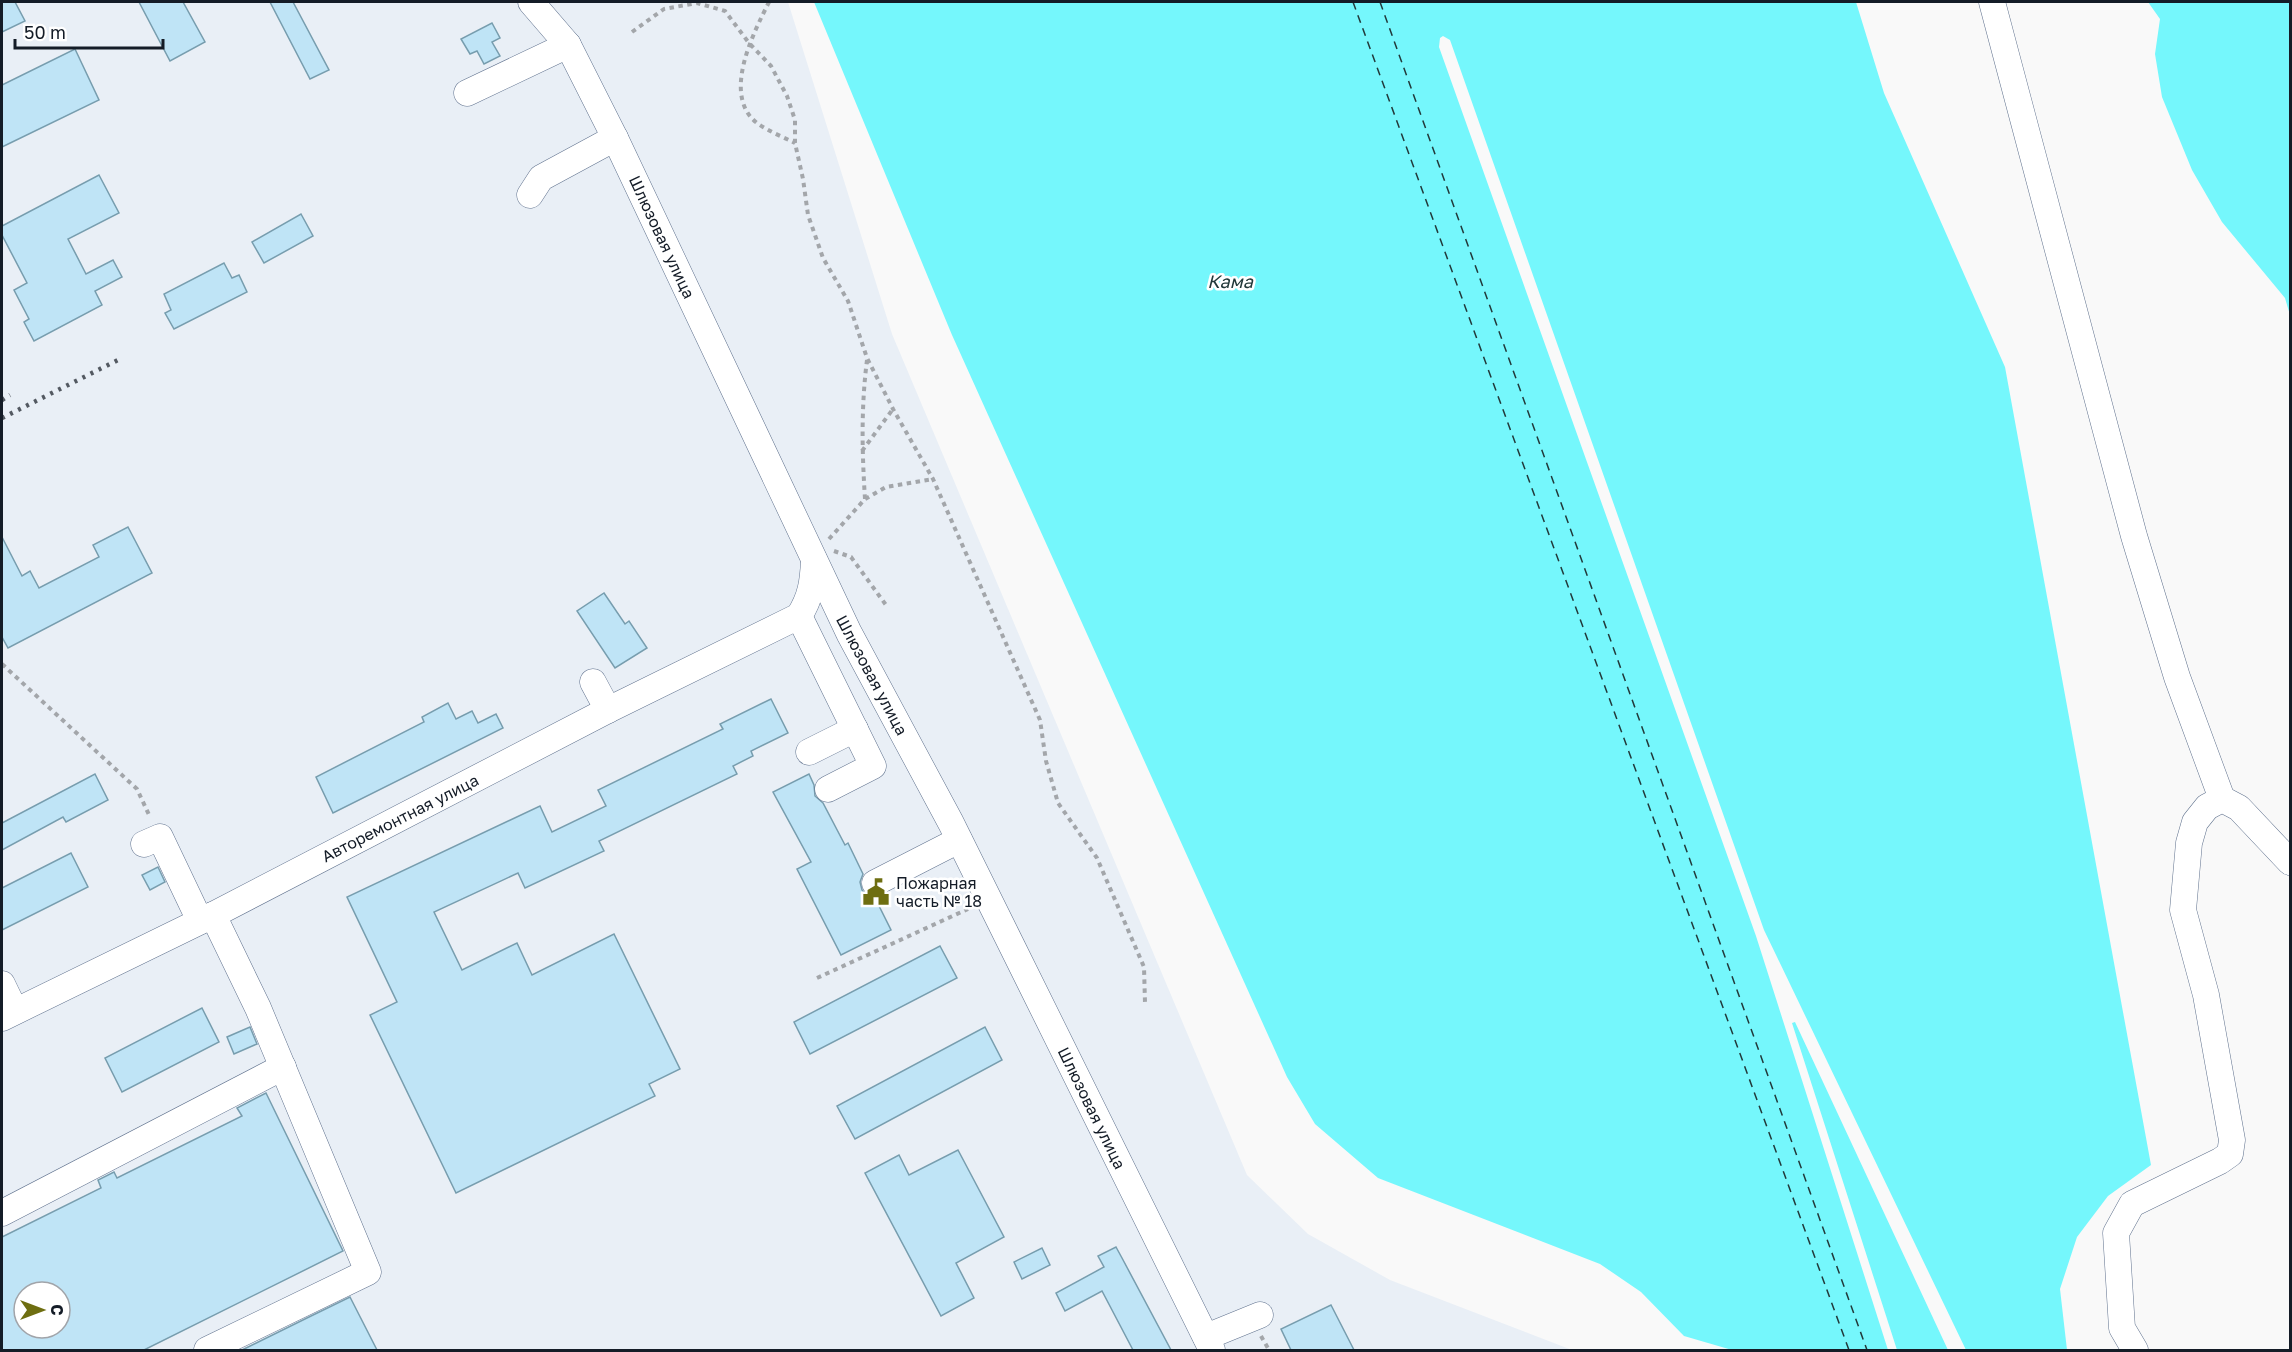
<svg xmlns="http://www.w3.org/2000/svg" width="2292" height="1352" viewBox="0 0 2292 1352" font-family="'Golos Text',sans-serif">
<rect width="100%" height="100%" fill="#f9f9f9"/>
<path fill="#e9eff6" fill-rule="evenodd" d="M2,2H788L892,334L1247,1175L1308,1234L1390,1280L1572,1350H2ZM24,1292H60V1328H24Z"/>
<g fill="#75f7fc">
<polygon points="814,2 1856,2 1884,93 2005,367 2151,1165 2108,1196 2077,1237 2060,1289 2067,1350 1966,1350 1764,930 1450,40 1443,36 1440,38 1439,47 1756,936 1888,1350 1732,1350 1684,1336 1641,1292 1600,1264 1378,1178 1315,1124 1287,1077 952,335"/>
<polygon points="2148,2 2290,2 2290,315 2285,298 2222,222 2192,170 2162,97 2155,54 2160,19"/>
<polygon points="1795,1022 1948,1350 1949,1350 1897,1350 1792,1023"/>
</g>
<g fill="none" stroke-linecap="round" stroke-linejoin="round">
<g stroke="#22393a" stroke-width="1.5" stroke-dasharray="8 6" stroke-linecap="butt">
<polyline points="1353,2 1849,1350"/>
<polyline points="1380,2 1867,1350"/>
</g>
</g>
<g fill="#bfe4f6" stroke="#779dae" stroke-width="1.5" fill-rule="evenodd">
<polygon points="2,2 15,2 25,21 2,32"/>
<polygon points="139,2 183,2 205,42 170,61"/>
<polygon points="270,2 293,2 329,70 310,79"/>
<polygon points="492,23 500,38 492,42 500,56 484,64 477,51 470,54 461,39"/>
<polygon points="75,49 99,100 2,147 2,85"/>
<polygon points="99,175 119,213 68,239 86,274 113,260 122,277 95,291 102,305 34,341 24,322 29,319 14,290 27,283 2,235 2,226"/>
<polygon points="301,214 313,236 264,263 252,242"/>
<polygon points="224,263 232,278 239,275 247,292 174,329 165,313 171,310 164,294"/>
<polygon points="128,527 152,573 8,648 2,637 2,537 22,576 30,571 39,588 99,557 93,545"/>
<polygon points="604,593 625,624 629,621 647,648 615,668 577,611"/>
<polygon points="771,699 788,733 751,751 753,756 733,766 737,774 599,841 604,851 525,888 518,873 434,912 462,970 517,943 532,975 614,934 680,1069 649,1084 655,1096 456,1193 370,1015 397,1002 347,897 540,806 552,832 606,806 598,790 723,729 720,724"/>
<polygon points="448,703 456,719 472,711 478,723 496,714 503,728 333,813 316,777 424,722 422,717"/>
<polygon points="95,774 108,800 66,822 63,817 2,850 2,823"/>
<polygon points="809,774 814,785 815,796 823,803 845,845 848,843 863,874 860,882 862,890 867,896 875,898 891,930 841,955 797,869 811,862 773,792"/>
<polygon points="71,853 88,887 2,930 2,888"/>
<polygon points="158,867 165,882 150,890 142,875"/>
<polygon points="940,946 957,978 810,1054 794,1022"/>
<polygon points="202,1008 219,1042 122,1092 105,1058"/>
<polygon points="250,1027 257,1044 234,1054 227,1037"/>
<polygon points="985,1027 1002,1060 855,1139 837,1106"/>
<path d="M266,1093L343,1251L144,1350H2V1237L101,1188L98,1180L114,1172L117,1178L242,1116L237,1108ZM24,1292H60V1328H24Z"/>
<polygon points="958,1150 1004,1237 956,1263 974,1298 941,1316 865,1173 899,1155 909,1175"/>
<polygon points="1116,1247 1122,1258 1171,1350 1133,1350 1102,1291 1065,1311 1056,1293 1104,1267 1098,1256"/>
<polygon points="1042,1248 1050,1265 1022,1279 1014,1262"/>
<polygon points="350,1297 377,1350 242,1350 309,1317"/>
<polygon points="1331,1305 1354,1350 1291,1350 1281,1329"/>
</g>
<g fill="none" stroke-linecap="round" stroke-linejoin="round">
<defs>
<g id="minor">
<polyline points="531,2 568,45 615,138 849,633 951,823 1212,1350"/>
<polyline points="1992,2 2134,536 2177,677 2222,799"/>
<polyline points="467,93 568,45"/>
<polyline points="530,195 541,178 615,138"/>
<polyline points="799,616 873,766 828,789"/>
<polyline points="593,682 608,710"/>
<polyline points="809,752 855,729"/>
<polyline points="144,844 160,837 200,921"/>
<polyline points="875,883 959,840"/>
<polyline points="2,984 15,1011"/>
<path d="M2,1018L213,915L608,710L799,616C811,597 813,582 814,560"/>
<polyline points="2,1213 283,1067"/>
<polyline points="1206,1337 1260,1315"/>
<polyline points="207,1350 368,1272 258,1008 213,915"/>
<polyline points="2135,1350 2122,1328 2116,1233 2132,1204 2220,1161 2230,1154 2232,1140 2206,995 2183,910 2189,843 2195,822 2207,807 2222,799 2239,808 2290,862"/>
</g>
</defs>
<use href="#minor" stroke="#60728e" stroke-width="27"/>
<g stroke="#a3a6aa" stroke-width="4" stroke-dasharray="4.5 4.5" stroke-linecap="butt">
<path d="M769,2C754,32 721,95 757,123C768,131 783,137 795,143"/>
<polyline points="632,32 664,9 697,3 725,11 749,43 771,66 787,96 795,120 795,143 803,179 808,215 823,258 848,301 867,358 893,409 933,479 1040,720 1046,761 1058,803 1097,858 1144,967 1145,1003"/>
<polyline points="862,451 893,409"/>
<path d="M865,499C862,452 861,407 867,360"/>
<polyline points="829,539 865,499 886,487 933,479"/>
<polyline points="834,551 851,557 886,605"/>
<polyline points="2,664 137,789 150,817"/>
<polyline points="817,978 968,909"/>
<polyline points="1261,1336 1269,1350"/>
</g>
<use href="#minor" stroke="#fff" stroke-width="26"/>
<g stroke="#535961" stroke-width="4.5" stroke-dasharray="3 6" stroke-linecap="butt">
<polyline points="2,400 10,395"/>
<polyline points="2,418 122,358"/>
</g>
</g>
<defs>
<symbol id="civic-bare" viewBox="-9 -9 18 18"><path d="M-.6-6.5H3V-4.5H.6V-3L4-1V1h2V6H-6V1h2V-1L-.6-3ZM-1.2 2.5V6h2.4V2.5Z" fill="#6e6e11" stroke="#fff" stroke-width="2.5" paint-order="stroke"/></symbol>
</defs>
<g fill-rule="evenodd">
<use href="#civic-bare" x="857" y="873" width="38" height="38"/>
</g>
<g text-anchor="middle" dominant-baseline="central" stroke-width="5" stroke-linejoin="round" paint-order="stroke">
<g font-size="16" fill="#141c27" stroke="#fff">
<text transform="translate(662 237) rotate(65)">Шлюзовая улица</text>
<text transform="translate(872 675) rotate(62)">Шлюзовая улица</text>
<text transform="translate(400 818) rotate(-27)">Авторемонтная улица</text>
<text transform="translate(1092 1108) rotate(64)">Шлюзовая улица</text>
</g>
<g font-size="16" fill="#141c27" stroke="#fff" text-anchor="start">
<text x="896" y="883">Пожарная<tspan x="896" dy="18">часть № 18</tspan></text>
</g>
<g font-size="18" font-style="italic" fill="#22393a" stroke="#fff">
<text x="1230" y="281">Кама</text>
</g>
</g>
<rect width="2292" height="1352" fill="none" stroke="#141c27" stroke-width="6"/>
<g transform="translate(42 1310) rotate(90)"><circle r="28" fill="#ffffff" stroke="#a1a4a9" stroke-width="1.5"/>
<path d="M0-4.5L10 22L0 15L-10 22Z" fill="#6e6e11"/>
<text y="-9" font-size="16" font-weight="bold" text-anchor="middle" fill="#141c27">С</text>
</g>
<path d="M15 39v9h148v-9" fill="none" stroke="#141c27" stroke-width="3"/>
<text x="24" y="39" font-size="18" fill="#141c27" stroke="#ffffff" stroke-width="4.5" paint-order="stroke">50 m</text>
</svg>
